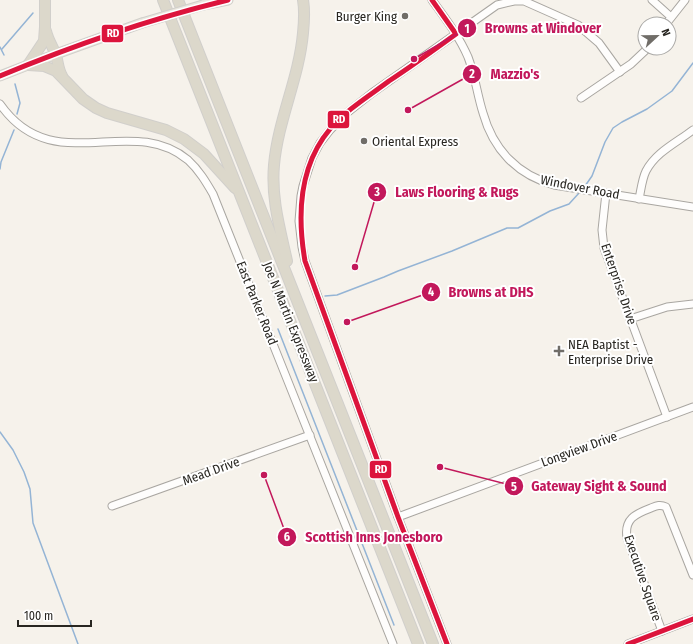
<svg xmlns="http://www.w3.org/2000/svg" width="693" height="644" viewBox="0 0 693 644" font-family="'Fira Sans Condensed',sans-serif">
<rect width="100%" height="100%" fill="#f6f2eb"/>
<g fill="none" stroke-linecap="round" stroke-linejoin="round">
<g stroke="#94b4d5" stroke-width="1.5">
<polyline points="0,47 4,55"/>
<polyline points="2,49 33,13"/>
<polyline points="15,84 20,103 17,114"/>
<polyline points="0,169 1,162 14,130"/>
<polyline points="585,186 592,176 605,142 613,128 622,122 647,109 672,91 693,63"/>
<polyline points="325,296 337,295 384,277 398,271 452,251 507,228 518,228 550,211 569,204 579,193"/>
<polyline points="278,329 394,625"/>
<polyline points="0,432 13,450 24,472 30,489 33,523 78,644"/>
</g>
<defs>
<g id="minor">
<path d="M432,0C445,18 459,36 468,57C475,75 477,94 483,113C493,149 517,175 554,185L693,207"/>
<polyline points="652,0 671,17"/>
<polyline points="666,24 685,0"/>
<polyline points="581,98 631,64 648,48"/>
<path d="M0,104C53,180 130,112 188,160C199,170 206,182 213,194L393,644"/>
<polyline points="606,193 602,230 604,248 667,417"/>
<path d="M639,199C641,190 642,179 646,171C656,152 676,143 693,130"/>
<polyline points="630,319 667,307 693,304"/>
<polyline points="112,506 310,435"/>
<polyline points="398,517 693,407"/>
<path d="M662,631L627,538C624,519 635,514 651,508C656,506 660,504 666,507L693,575"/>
<polyline points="447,644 398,517 305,261 302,247 299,221 301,196 303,186 312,158 320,143 330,130 348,112 372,93 497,5 514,1 524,1 578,25 599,43 620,72"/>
<polyline points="628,644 693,619"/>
</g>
<g id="major">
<polyline points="203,5 228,0"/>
<polyline points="0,76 56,54 142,23"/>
</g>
<g id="highway">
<polyline points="163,0 418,644"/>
<polyline points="178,0 433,644"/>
<path d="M46,31C48,40 53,47 56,55C58,62 58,69 62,76"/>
<polyline points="28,65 44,66 56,71 83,99 96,108 107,113 166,130 184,139 204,154 235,188"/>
<polyline points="28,65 44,41 45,27 45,0"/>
<path d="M287,261C280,229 271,198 274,165C278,120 299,78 303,33C304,23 305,11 303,0"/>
</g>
</defs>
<use href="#minor" stroke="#a9a6a1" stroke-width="9"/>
<use href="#major" stroke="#d1cfcb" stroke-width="11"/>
<use href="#highway" stroke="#d1cfcb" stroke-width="12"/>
<use href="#minor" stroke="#fefdfc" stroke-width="7"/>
<use href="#major" stroke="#eae7de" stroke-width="9"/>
<use href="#highway" stroke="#dcd8cb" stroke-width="10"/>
<defs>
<polyline id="major-bridge" points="142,23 203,5"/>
</defs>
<use href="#major-bridge" stroke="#d1cfcb" stroke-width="11" stroke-linecap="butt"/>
<use href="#major-bridge" stroke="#eae7de" stroke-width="9"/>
<defs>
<g id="bus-1">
<path d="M432,0L456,34C434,50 412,66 389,81C369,96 346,110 330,129C299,166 297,215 305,261L398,517L447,644"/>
<path d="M0,76C74,45 150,19 228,0"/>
<polyline points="628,644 693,619"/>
</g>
</defs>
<use href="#bus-1" stroke="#fff" stroke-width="8"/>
<use href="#bus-1" stroke="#dc143c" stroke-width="5"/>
</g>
<g fill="#706d68" stroke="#fff" stroke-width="1.5">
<circle cx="405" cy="16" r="4"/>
<circle cx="364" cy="141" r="4"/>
<path d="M557 345h4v4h4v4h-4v4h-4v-4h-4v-4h4z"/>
</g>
<g text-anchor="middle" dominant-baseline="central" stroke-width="4" stroke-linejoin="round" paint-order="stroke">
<g font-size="13" fill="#282621" stroke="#fff" text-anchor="start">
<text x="397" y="16" text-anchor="end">Burger King</text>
<text x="372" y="141">Oriental Express</text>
<text x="568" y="344">NEA Baptist -<tspan x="568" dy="15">Enterprise Drive</tspan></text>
</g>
<g font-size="13" fill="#282621" stroke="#fff">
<text transform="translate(580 187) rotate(11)">Windover Road</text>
<text transform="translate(619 284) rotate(71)">Enterprise Drive</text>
<text transform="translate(257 303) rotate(68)">East Parker Road</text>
<text transform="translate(291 322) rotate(68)">Joe N Martin Expressway</text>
<text transform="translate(579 449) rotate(-20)">Longview Drive</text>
<text transform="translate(211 471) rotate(-20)">Mead Drive</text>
<text transform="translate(643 578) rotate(71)">Executive Square</text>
</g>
</g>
<path fill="none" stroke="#c2185b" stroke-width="1.5" d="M414 59L467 28M408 110L472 74M355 267L377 192M347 322L431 292M440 467L514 486M264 475L287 537"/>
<g fill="#c2185b" stroke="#fff" stroke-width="1.5">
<circle cx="414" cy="59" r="4"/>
<circle cx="408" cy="110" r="4"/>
<circle cx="355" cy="267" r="4"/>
<circle cx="347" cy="322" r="4"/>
<circle cx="440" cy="467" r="4"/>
<circle cx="264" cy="475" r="4"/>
<circle cx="467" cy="28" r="10"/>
<circle cx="472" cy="74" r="10"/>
<circle cx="377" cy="192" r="10"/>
<circle cx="431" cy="292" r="10"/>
<circle cx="514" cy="486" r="10"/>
<circle cx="287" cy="537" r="10"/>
</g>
<g font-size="12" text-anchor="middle" font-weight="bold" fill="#fff">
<text x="467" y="33">1</text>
<text x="472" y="78">2</text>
<text x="377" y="196">3</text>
<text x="431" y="296">4</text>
<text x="514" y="491">5</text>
<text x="287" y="541">6</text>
</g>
<g font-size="14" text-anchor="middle" font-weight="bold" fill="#c2185b" stroke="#fff" stroke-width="4" stroke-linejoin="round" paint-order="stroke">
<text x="543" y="33">Browns at Windover</text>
<text x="515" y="79">Mazzio's</text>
<text x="457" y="197">Laws Flooring &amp; Rugs</text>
<text x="491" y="297">Browns at DHS</text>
<text x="599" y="491">Gateway Sight &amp; Sound</text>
<text x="374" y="542">Scottish Inns Jonesboro</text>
</g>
<g stroke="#fff" stroke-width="1.5">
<rect x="101" y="24" width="23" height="19" rx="4" fill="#dc143c"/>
<rect x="327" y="110" width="23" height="19" rx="4" fill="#dc143c"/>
<rect x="369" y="460" width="23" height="19" rx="4" fill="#dc143c"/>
</g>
<g font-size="11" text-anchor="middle" font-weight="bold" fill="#fff">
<text x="113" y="37">RD</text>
<text x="339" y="123">RD</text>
<text x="381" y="473">RD</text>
</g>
<g transform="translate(657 36) rotate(68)"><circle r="19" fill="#ffffff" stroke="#a9a8a6"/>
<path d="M0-3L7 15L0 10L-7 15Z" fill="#706d68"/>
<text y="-6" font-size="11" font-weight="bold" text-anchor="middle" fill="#282621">N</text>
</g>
<path d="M18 620v6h73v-6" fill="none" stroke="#282621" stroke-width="2"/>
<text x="24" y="620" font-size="12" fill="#282621" stroke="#ffffff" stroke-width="3" paint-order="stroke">100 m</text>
</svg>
